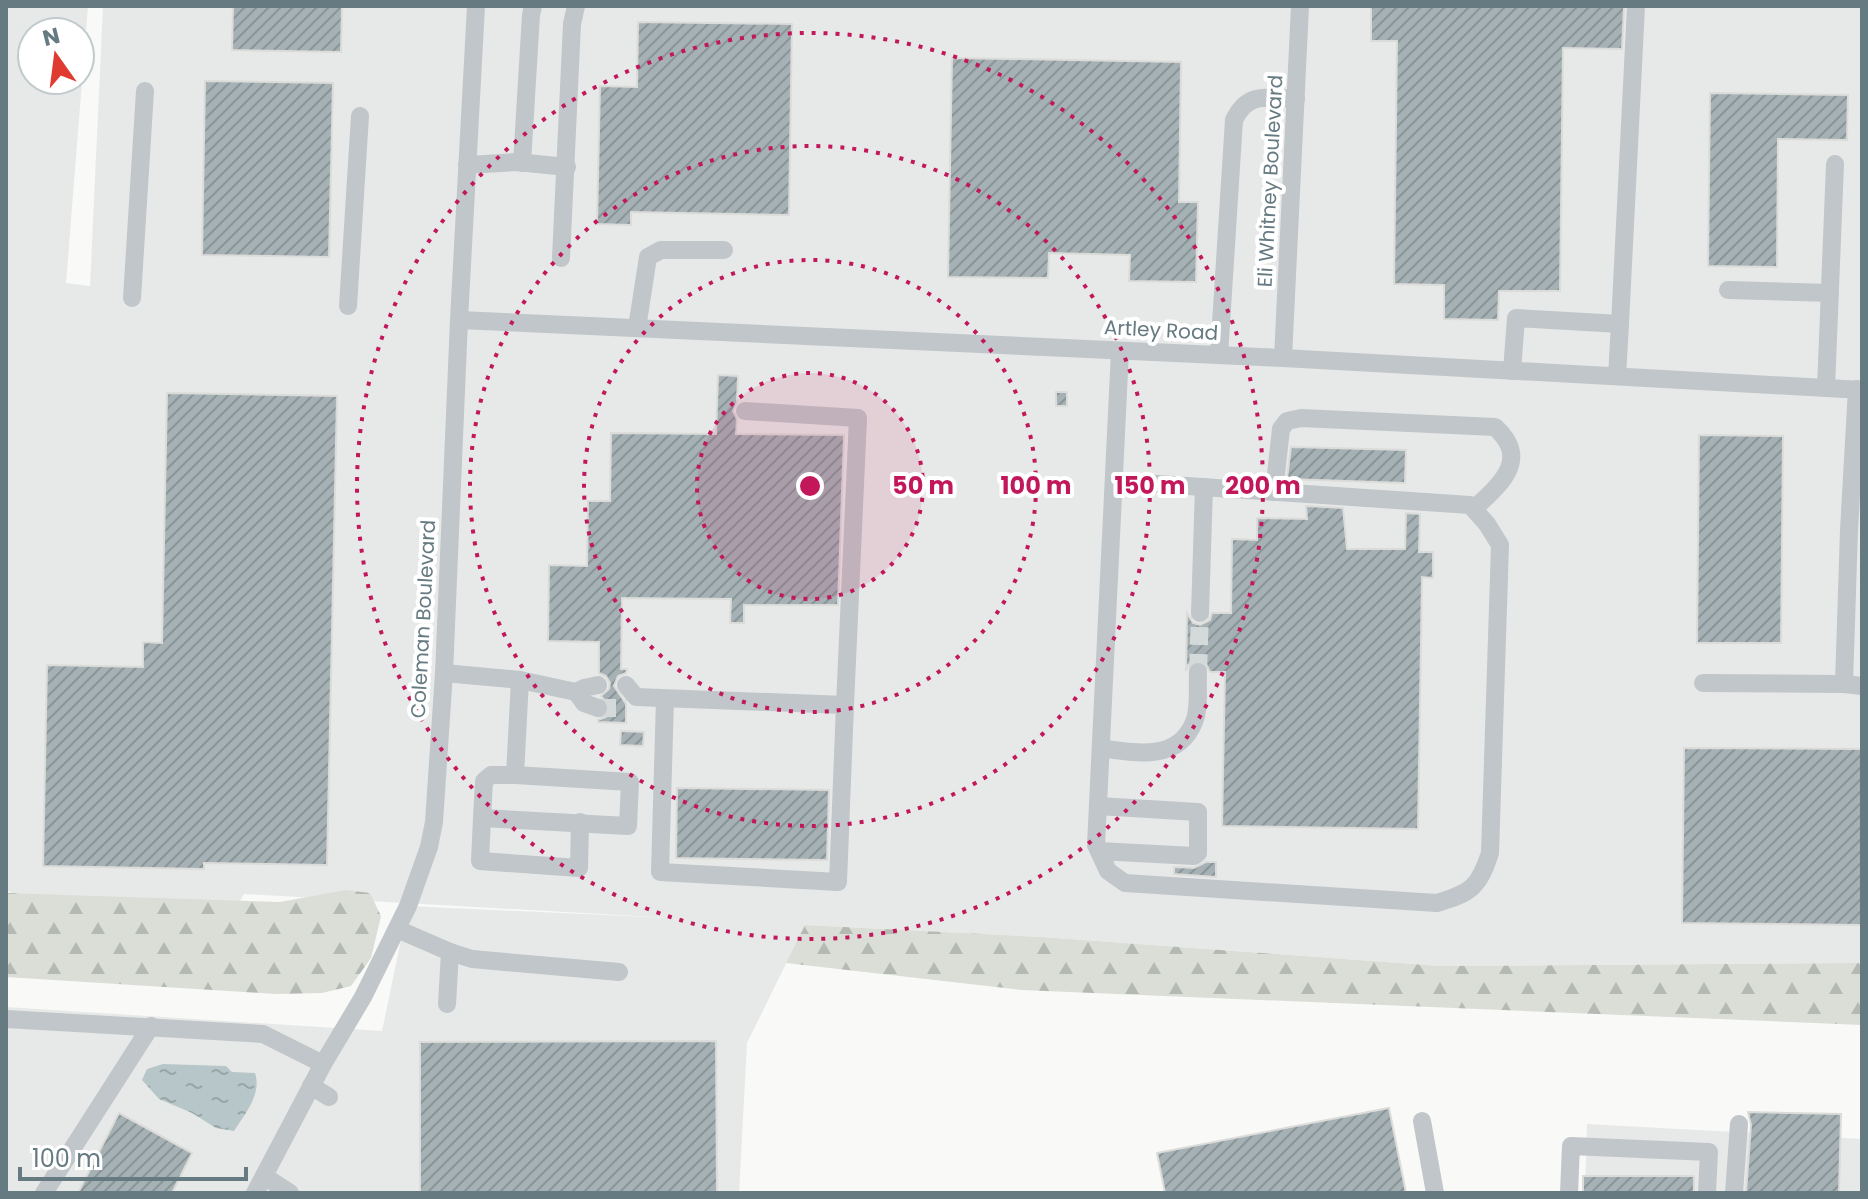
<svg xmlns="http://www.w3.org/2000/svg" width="1868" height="1199" viewBox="0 0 1868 1199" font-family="Poppins,sans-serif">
<defs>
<pattern id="forest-firs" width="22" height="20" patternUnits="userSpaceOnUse" patternTransform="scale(2)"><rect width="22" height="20" fill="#daded6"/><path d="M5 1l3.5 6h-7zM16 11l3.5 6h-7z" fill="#b4b9b3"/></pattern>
<pattern id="water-ripples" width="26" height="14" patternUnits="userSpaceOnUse" patternTransform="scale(2)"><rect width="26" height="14" fill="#b7c6c8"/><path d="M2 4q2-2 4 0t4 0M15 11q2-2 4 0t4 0" fill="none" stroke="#98a6a8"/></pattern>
<pattern id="building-hatch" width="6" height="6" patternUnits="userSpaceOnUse" patternTransform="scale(2)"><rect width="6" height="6" fill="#a5b1b4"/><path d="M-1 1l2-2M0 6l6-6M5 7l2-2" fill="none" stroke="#8a9598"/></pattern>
</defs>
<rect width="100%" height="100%" fill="#f9f9f7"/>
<g fill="#e7e9e8" fill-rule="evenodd">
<path d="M6,6H88L66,283L90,286L103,6H1862V963L1440,966L1042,937L805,925L747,1043L739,1193H6V1007L382,1031L408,906L671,918L244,894L236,908L31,904L6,890ZM32,32H80V80H32Z"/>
<polygon points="1587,1124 1862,1139 1862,1193 1585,1193"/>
</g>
<g fill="url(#forest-firs)">
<polygon points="346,890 370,893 381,916 371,958 351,986 322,993 276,994 6,977 6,893 280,902"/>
<polygon points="805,925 1042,937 1440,966 1862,963 1862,1025 1022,990 786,963"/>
</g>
<path fill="url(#water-ripples)" d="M163,1064L226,1066L232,1072L255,1073C262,1094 245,1114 234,1131L216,1128L192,1113L159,1099L142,1080L147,1069Z"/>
<g fill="url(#building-hatch)" stroke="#dbdbd9" stroke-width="2">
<polygon points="233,6 342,6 341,52 232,50"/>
<polygon points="1371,6 1624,6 1622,49 1563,48 1560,291 1499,291 1498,320 1444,319 1444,285 1394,284 1397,41 1371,41"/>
<polygon points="638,22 792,24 789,215 631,212 631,225 597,224 600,86 637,87"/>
<polygon points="952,58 1181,62 1179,202 1198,202 1196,282 1129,281 1130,255 1049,253 1048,278 948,277"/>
<polygon points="205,81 333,83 329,257 202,255"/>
<polygon points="1710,93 1848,95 1847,140 1778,139 1777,267 1708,266"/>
<polygon points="718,375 738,376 737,402 733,411 737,419 736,434 844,435 838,605 744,605 744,623 730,623 731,599 622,598 621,669 627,669 626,673 618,676 614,686 626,704 626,723 598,722 598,720 606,717 610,707 601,696 609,689 610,683 606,676 599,673 599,642 548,641 549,565 587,566 588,501 610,501 611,433 716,434"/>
<rect x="1056" y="392" width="11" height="14"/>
<polygon points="167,393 337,396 327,865 204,863 204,869 43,866 47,665 143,667 143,642 162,643"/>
<polygon points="1699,435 1783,436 1781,643 1697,643"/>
<polygon points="1291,447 1406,450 1405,483 1287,479"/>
<polygon points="1306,506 1343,508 1347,549 1405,549 1406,513 1420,514 1419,552 1433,552 1433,578 1422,577 1418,829 1222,826 1225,672 1210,672 1205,662 1198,660 1188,665 1186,671 1187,613 1193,623 1200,625 1210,620 1212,613 1231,613 1232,539 1257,540 1257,518 1307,519"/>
<polygon points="621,731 644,732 643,746 620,745"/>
<polygon points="1684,748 1862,749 1862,925 1682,923"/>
<polygon points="677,788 829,790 827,860 676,858"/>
<polygon points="1206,862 1216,862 1216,877 1174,874 1174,867 1194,868"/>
<polygon points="716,1041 717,1193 420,1193 420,1042"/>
<polygon points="1389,1108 1406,1193 1165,1193 1157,1153"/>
<polygon points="1748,1112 1841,1114 1839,1193 1746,1193 1751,1125"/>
<polygon points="119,1113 192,1153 172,1193 78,1193"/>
<rect x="1583" y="1176" width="111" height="17"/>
</g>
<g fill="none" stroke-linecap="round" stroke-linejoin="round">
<g stroke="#d4d9da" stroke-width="18" stroke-dasharray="18 9" stroke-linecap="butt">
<polyline points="1198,672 1200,613"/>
<polyline points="598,708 626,708"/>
</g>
<g stroke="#c0c6c9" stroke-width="18">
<polyline points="522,163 531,15 533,6"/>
<polyline points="467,165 517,162 567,167"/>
<polyline points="561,258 572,24 576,6"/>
<polyline points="1728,290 1830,293"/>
<polyline points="132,298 145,91"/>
<polyline points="348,306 360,116"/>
<polyline points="459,320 1283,358 1862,390"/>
<polyline points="1620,324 1636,6"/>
<polyline points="637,328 648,257 661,250 724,250"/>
<path d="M1219,355L1234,120C1248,91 1267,98 1296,99"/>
<polyline points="1283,358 1300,6"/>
<polyline points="1512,371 1516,318 1620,324 1617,376"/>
<polyline points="1826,388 1835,164"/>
<polyline points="1857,389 1849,530 1844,684 1862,686"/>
<path d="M1114,481L1470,505L1487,524L1500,545L1490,853C1479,887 1471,893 1437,903L1125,883L1108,871L1096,845L1120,351"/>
<path d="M1274,492L1281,429L1287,421L1301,418L1495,427C1531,460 1500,484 1474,509"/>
<polyline points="1200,613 1204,487"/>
<polyline points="444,673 520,680 515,775 630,782 628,826 482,818 484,781 491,775 515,775"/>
<polyline points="520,680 576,692 584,688 598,685"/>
<polyline points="1703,683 1844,684"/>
<polyline points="626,685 636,697 845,705 858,418 745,411"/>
<polyline points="576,692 584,703 598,708"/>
<polyline points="665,699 660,872 838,882 845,705"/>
<path d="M1101,748C1135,753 1178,762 1194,722C1200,708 1197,686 1198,672"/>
<polyline points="1098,806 1198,812 1198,853 1194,856 1099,851"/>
<polyline points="482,818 480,861 579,868 580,822"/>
<polyline points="397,929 450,952 472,959 619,972"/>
<polyline points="447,1004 450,952"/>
<polyline points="6,1019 263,1034 323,1064"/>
<polyline points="311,1086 329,1097"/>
<polyline points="1422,1121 1435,1193"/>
<polyline points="264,1176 290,1193"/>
<polyline points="44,1193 151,1026"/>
<polyline points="255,1193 323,1064 363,997 408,906 429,847 434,822 444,673 459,320 476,6"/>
<polyline points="1569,1193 1571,1146 1709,1152 1707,1193"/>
<polyline points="1734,1193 1739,1124"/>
</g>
</g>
<circle cx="810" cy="486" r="113" fill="#c2185b" fill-opacity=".12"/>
<g fill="none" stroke="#c2185b" stroke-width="4" stroke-dasharray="4 8">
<circle cx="810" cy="486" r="113"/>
<circle cx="810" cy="486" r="226"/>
<circle cx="810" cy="486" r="340"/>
<circle cx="810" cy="486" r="453"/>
</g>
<g text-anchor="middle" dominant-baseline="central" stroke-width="8" stroke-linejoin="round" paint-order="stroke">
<g font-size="20" fill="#657a81" stroke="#fff">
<text transform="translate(1270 181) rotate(-87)">Eli Whitney Boulevard</text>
<text transform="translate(1161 330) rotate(3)">Artley Road</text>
<text transform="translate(423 619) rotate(-87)">Coleman Boulevard</text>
</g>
</g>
<circle cx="810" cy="486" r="12" fill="#c2185b" stroke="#fff" stroke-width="4"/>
<g font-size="24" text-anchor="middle" font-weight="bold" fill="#c2185b" stroke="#fff" stroke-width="8" stroke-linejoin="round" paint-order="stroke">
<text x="923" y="494">50 m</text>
<text x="1036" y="494">100 m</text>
<text x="1150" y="494">150 m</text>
<text x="1263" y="494">200 m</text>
</g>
<rect width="1868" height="1199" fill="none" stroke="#657a81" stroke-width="16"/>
<g transform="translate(56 56) rotate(346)"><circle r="38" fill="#ffffff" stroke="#c1cacd" stroke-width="2"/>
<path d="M0-6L14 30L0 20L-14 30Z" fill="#df3b31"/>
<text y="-12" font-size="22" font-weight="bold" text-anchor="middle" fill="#657a81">N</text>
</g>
<path d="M20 1167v12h226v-12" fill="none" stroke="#657a81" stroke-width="4"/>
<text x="32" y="1167" font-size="24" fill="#657a81" stroke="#ffffff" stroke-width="6" paint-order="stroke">100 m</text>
</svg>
